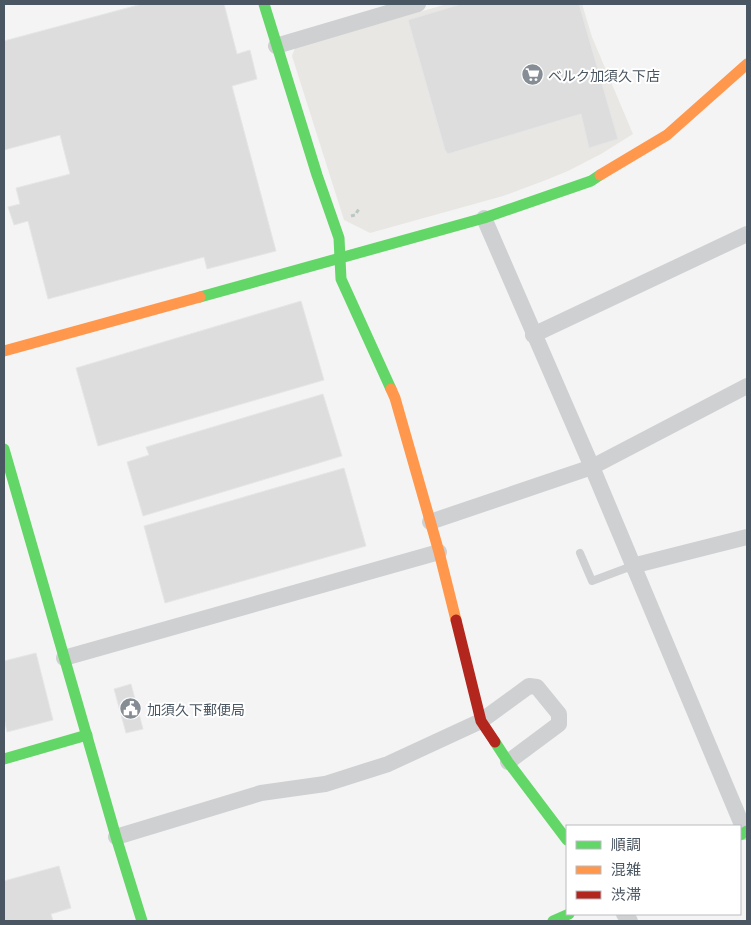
<svg xmlns="http://www.w3.org/2000/svg" width="751" height="925" viewBox="0 0 751 925" font-family="'Titillium Web','Noto Sans JP',sans-serif">
<rect width="100%" height="100%" fill="#f4f4f4"/>
<polygon fill="#e8e7e3" points="447,4 582,4 592,37 633,134 601,154 568,171 546,180 503,196 370,233 344,220 292,56 295,48"/>
<g fill="#ddddde" stroke="#e5e6e7">
<polygon points="142,4 224,4 237,54 250,50 257,79 232,86 276,251 207,269 204,257 48,299 28,221 14,225 8,207 20,204 16,188 70,174 60,135 4,150 4,41"/>
<polygon points="461,4 579,4 618,139 589,148 581,114 448,154 445,150 408,20"/>
<polygon points="301,301 324,380 98,446 76,368"/>
<polygon points="323,394 342,456 143,516 127,462 149,455 146,447"/>
<polygon points="344,468 366,546 165,603 144,526"/>
<polygon points="36,653 53,720 7,732 4,718 4,661"/>
<polygon points="131,684 143,729 126,733 114,689"/>
<polygon points="59,866 71,908 51,914 53,921 4,921 4,881"/>
</g>
<g fill="none" stroke-linecap="round" stroke-linejoin="round">
<polyline stroke="#bcc7c4" stroke-width="3" stroke-dasharray="4 2.5" stroke-linecap="butt" points="351,216 355,215 359,209"/>
<polyline stroke="#ced0d2" stroke-width="8" points="580,553 592,581 632,566"/>
<g stroke="#ced0d2" stroke-width="16">
<polyline points="276,46 418,4"/>
<polyline points="484,218 592,467 745,832"/>
<polyline points="533,335 747,234"/>
<polyline points="430,522 592,467 747,386"/>
<polyline points="632,566 747,537"/>
<polyline points="64,658 439,552"/>
<polyline points="116,837 261,793 325,784 388,764 481,721 529,686 537,687 559,714 559,724 508,762"/>
<polyline points="624,914 630,921"/>
</g>
<g stroke="#63d668" stroke-width="11">
<polyline points="264,4 317,175 339,238 341,279 391,389"/>
<polyline points="200,297 484,218 591,181 600,175"/>
<polyline points="4,449 116,837 142,921"/>
<polyline points="495,742 508,762 567,840"/>
<polyline points="4,759 87,735"/>
<polyline points="740,835 747,831"/>
<polyline points="553,921 569,914"/>
</g>
<g stroke="#ff974d" stroke-width="11">
<polyline points="600,175 667,135 747,64"/>
<polyline points="4,351 200,297"/>
<polyline points="391,389 395,398 439,552 456,620"/>
</g>
<polyline stroke="#b3261e" stroke-width="11" points="456,620 481,721 495,742"/>
</g>
<defs>
<symbol id="supermarket-disc" viewBox="-11 -11 22 22"><circle r="9.5" fill="#868d94" stroke="#fff"/><path d="M-6-5.5h2.5l.6 2H6L4.5 2H-2.5L-4.4-4H-6ZM-1.5 3.2a1.3 1.3 0 1 0 .1 0ZM3 3.2a1.3 1.3 0 1 0 .1 0Z" fill="#fff"/></symbol>
<symbol id="civic-disc" viewBox="-11 -11 22 22"><circle r="9.5" fill="#868d94" stroke="#fff"/><path d="M-.6-6.5H3V-4.5H.6V-3L4-1V1h2V6H-6V1h2V-1L-.6-3ZM-1.2 2.5V6h2.4V2.5Z" fill="#fff"/></symbol>
</defs>
<g fill-rule="evenodd">
<use href="#supermarket-disc" x="520" y="62" width="25" height="25"/>
<use href="#civic-disc" x="118" y="696" width="25" height="25"/>
</g>
<g text-anchor="middle" dominant-baseline="central" stroke-width="4" stroke-linejoin="round" paint-order="stroke">
<g font-size="14" fill="#4a5661" stroke="#fff" text-anchor="start">
<text x="548" y="75">ベルク加須久下店</text>
<text x="147" y="709">加須久下郵便局</text>
</g>
</g>
<rect width="751" height="925" fill="none" stroke="#4a5661" stroke-width="10"/>
<rect x="566" y="825" width="175" height="90" fill="#ffffff" stroke="#b7bbc0"/>
<rect x="576" y="841" width="25" height="8" fill="#63d668" stroke="#b7bbc0"/>
<text x="611" y="850" font-size="15" fill="#4a5661">順調</text>
<rect x="576" y="866" width="25" height="8" fill="#ff974d" stroke="#b7bbc0"/>
<text x="611" y="875" font-size="15" fill="#4a5661">混雑</text>
<rect x="576" y="891" width="25" height="8" fill="#b3261e" stroke="#b7bbc0"/>
<text x="611" y="900" font-size="15" fill="#4a5661">渋滞</text>
</svg>
